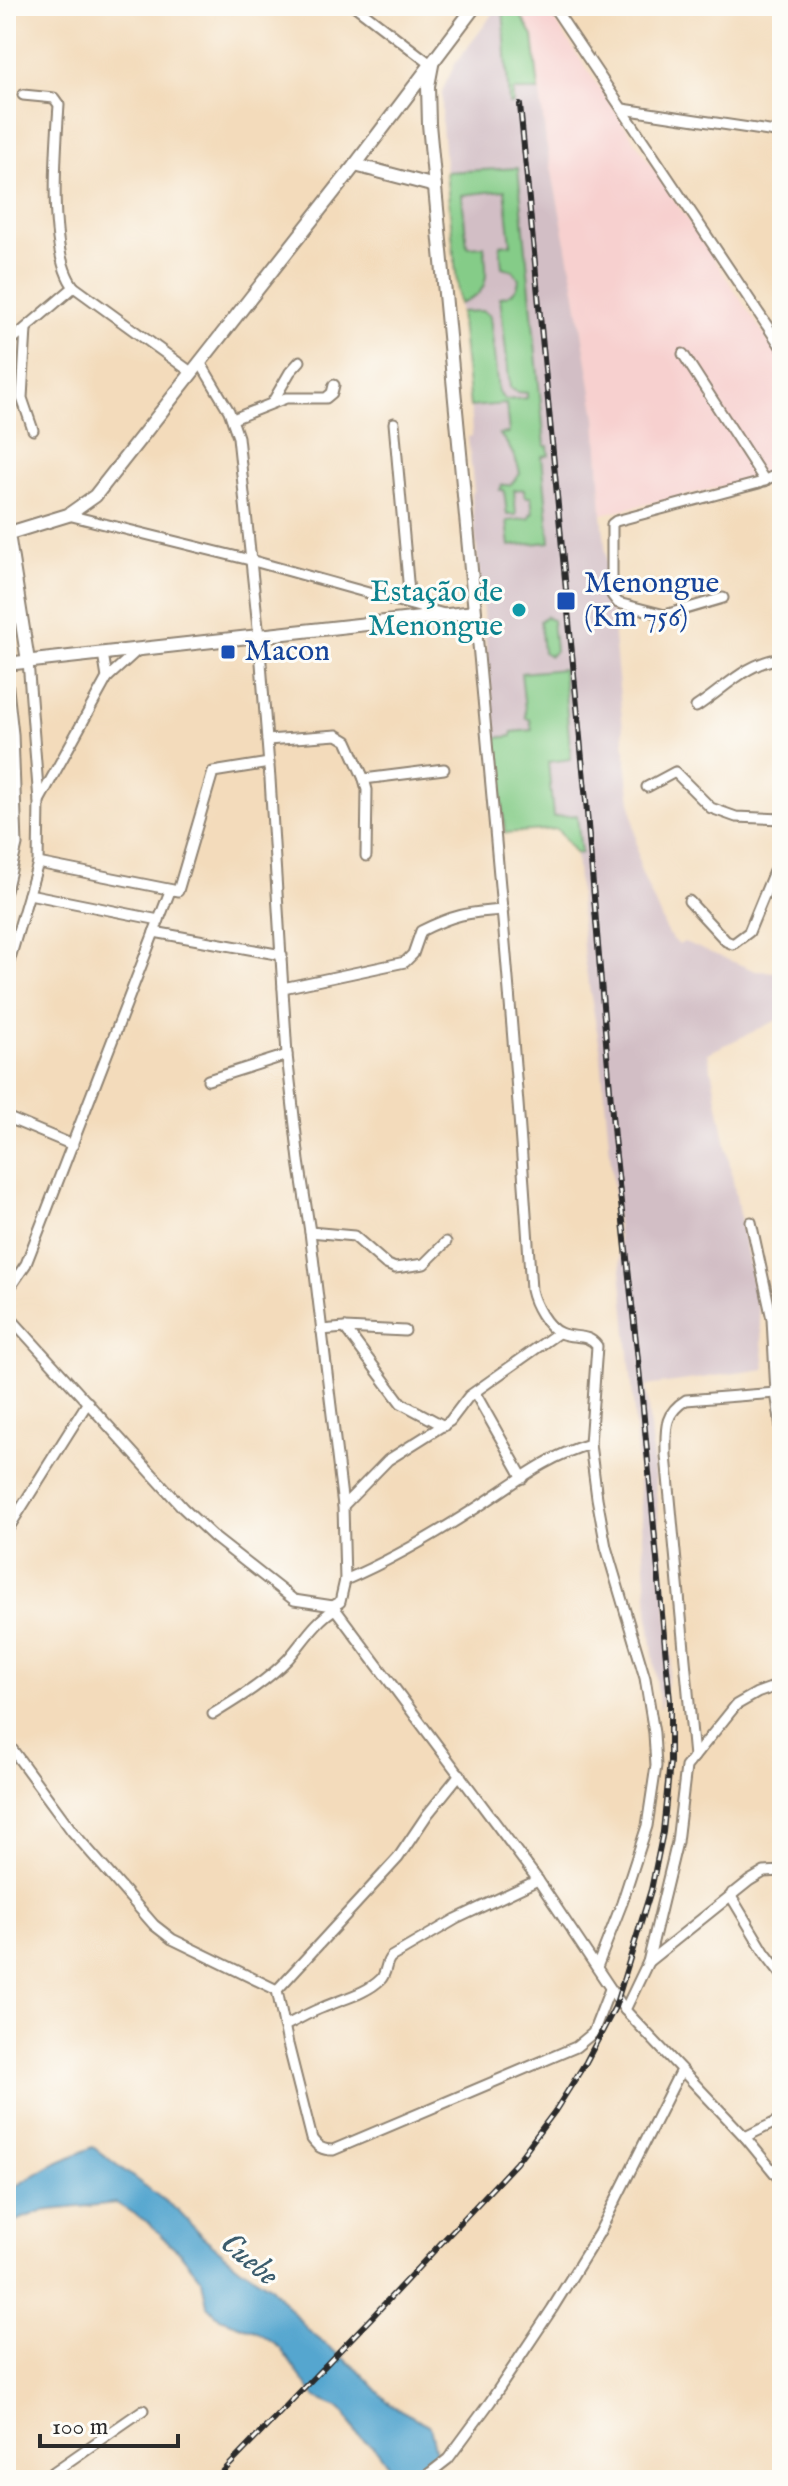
<svg xmlns="http://www.w3.org/2000/svg" width="788" height="2486" viewBox="0 0 788 2486" font-family="'IM FELL English',serif">
<rect width="100%" height="100%" fill="#fdfcf7"/>
<filter id="ink" filterUnits="userSpaceOnUse"><feTurbulence type="fractalNoise" baseFrequency=".0125" numOctaves="2"/><feDisplacementMap in="SourceGraphic" scale="16" xChannelSelector="R" yChannelSelector="G"/><feConvolveMatrix kernelMatrix="1 2 1 2 8 2 1 2 1" color-interpolation-filters="sRGB"/></filter>
<filter id="wash" filterUnits="userSpaceOnUse"><feTurbulence type="fractalNoise" baseFrequency=".006" numOctaves="4" result="noise"/><feDisplacementMap in="SourceGraphic" scale="32" xChannelSelector="R" yChannelSelector="G"/><feGaussianBlur stdDeviation="1.8" result="paint"/><feColorMatrix in="noise" values="0 0 0 0 0 0 0 0 0 0 0 0 0 0 0 0 0 1.4 0 .05"/><feComposite in="paint" operator="in"/></filter>
<g filter="url(#wash)">
<rect width="100%" height="100%" fill="#f3dbbb"/>
<polygon fill="#f7d0cf" points="515,6 545,6 782,361 782,464 758,479 602,514 596,417 574,283 546,142 533,37"/>
<polygon fill="#d2bec5" points="499,6 515,6 533,36 546,142 574,283 596,417 602,514 628,779 640,869 668,934 679,945 684,942 756,971 782,972 782,1018 708,1053 759,1314 765,1369 646,1386 672,1661 660,1709 649,1622 632,1386 600,1047 584,959 576,854 557,829 505,833 471,493 474,492 468,437 472,436 470,400 453,254 442,126 442,91 455,64"/>
<g fill="#85cc88" stroke="#587c5a" stroke-width="2">
<polygon points="503,6 515,6 533,36 539,91 513,91 513,104 509,104"/>
<path d="M518,168L545,446H548L549,455L542,456L550,542L510,546L507,521L530,518V514H533L531,497H525L524,489L514,490L516,515H507L504,490H500L502,485H510L520,474C518,462 509,444 499,434L509,433L506,404L470,407L460,312L483,311L490,316L498,392L505,400L527,398V393L517,392L510,388L500,297C511,296 518,291 519,279L513,270L502,267L500,245L511,244L505,190L462,195L467,247L484,246C487,274 492,294 459,304L446,172Z"/>
<polygon points="546,616 552,620 555,651 550,656 543,652 540,621"/>
<polygon points="563,669 571,759 548,762 553,817 577,815 581,853 576,854 557,829 505,833 495,738 512,736 512,732 532,730 530,719 526,719 521,673"/>
</g>
<polygon fill="#54a6cf" stroke="#40687d" stroke-width="2" points="93,2147 178,2211 202,2236 240,2267 270,2286 310,2332 358,2370 391,2405 430,2426 437,2456 409,2480 399,2480 378,2451 356,2433 346,2414 338,2407 316,2398 280,2348 256,2331 220,2318 207,2305 202,2280 181,2254 149,2223 116,2203 41,2211 6,2225 6,2192 50,2166"/>
</g>
<g filter="url(#ink)">
<g fill="none" stroke-linecap="round" stroke-linejoin="round">
<defs>
<g id="minor">
<polyline points="355,6 432,65"/>
<polyline points="553,6 782,348"/>
<path d="M23,95L54,98L59,105C56,149 47,253 74,287"/>
<polyline points="623,109 782,133"/>
<polyline points="26,329 22,398 33,430"/>
<polyline points="6,345 74,287 191,372"/>
<polyline points="683,354 765,481"/>
<polyline points="200,362 229,411 238,437 259,637 270,779 287,1055 299,1161 310,1232 343,1506 345,1580 340,1602 333,1606"/>
<polyline points="272,403 290,372 300,361"/>
<polyline points="233,419 286,398 326,398 332,393 334,385"/>
<polyline points="394,423 410,604"/>
<polyline points="68,515 250,560 444,614"/>
<polyline points="723,598 665,615 618,603 612,595 612,524 616,521 759,483 782,472"/>
<path d="M475,612C496,838 517,1064 531,1290C534,1304 546,1327 560,1333C574,1339 588,1333 597,1346L590,1444L597,1498L606,1547L645,1678L654,1733L656,1766L647,1826L622,1903L597,1967"/>
<polyline points="103,653 107,678"/>
<polyline points="6,671 13,734 17,845 6,891"/>
<polyline points="779,706 782,708"/>
<path d="M696,707C724,689 747,662 782,658"/>
<polyline points="267,740 337,735 347,741 364,779 367,790 366,856"/>
<polyline points="364,779 444,769"/>
<polyline points="647,787 675,772 711,808 736,817 782,819"/>
<polyline points="39,801 107,678 139,649"/>
<polyline points="38,863 178,891 213,772 269,763"/>
<polyline points="29,894 159,920"/>
<polyline points="689,901 726,941 733,944 749,932 782,852"/>
<polyline points="154,932 282,955"/>
<polyline points="6,972 38,863 39,801 28,661"/>
<path d="M283,988L405,962L413,954L421,931C453,915 468,912 503,910"/>
<polyline points="208,1080 287,1055"/>
<polyline points="6,1117 73,1145"/>
<polyline points="751,1222 772,1319 776,1393 779,1412 782,1413"/>
<polyline points="310,1232 354,1236 386,1264 395,1268 424,1264 446,1242"/>
<polyline points="6,1293 26,1264 170,891"/>
<polyline points="6,1313 183,1508 215,1538 294,1600 333,1606 538,1880 625,2010 745,2137 782,2182"/>
<polyline points="345,1328 401,1403 444,1426"/>
<polyline points="321,1330 345,1328 405,1331"/>
<polyline points="475,1393 523,1478"/>
<polyline points="779,1412 782,1437"/>
<polyline points="343,1506 388,1460 450,1421 469,1396 558,1333"/>
<polyline points="6,1532 88,1402"/>
<path d="M345,1580C392,1560 434,1535 476,1508C515,1483 545,1457 590,1444"/>
<path d="M213,1714C239,1698 267,1681 288,1659C303,1642 315,1621 335,1609"/>
<polyline points="6,1741 72,1831 154,1925 172,1939 277,1990"/>
<polyline points="694,1757 736,1705 757,1693 782,1684"/>
<path d="M460,1774L427,1815L398,1858L277,1990L288,2044L312,2139C318,2147 322,2150 333,2150L576,2047L593,2033L610,1989"/>
<polyline points="732,1893 732,1898 765,1953 782,1975"/>
<polyline points="648,1962 749,1881 764,1872 782,1871"/>
<path d="M625,2010L648,1962L677,1842L686,1767L694,1757L666,1455C666,1430 663,1414 686,1400L776,1393"/>
<path d="M284,2026C297,2020 310,2012 324,2007C342,1999 366,1994 381,1979C387,1972 385,1963 391,1957L456,1919L538,1880"/>
<polyline points="745,2137 782,2119"/>
<polyline points="42,2480 143,2410"/>
<polyline points="421,2480 448,2459 490,2402 552,2309 599,2233 681,2070"/>
</g>
<g id="major">
<polyline points="355,165 435,186"/>
<polyline points="6,534 68,515 95,496 355,165 475,6"/>
<polyline points="8,534 28,661"/>
<polyline points="6,664 475,612 429,124 428,86 432,65"/>
</g>
</defs>
<use href="#minor" stroke="#8f8373" stroke-width="13"/>
<use href="#major" stroke="#8f8373" stroke-width="16"/>
<use href="#minor" stroke="#fff" stroke-width="9"/>
<use href="#major" stroke="#fff" stroke-width="12"/>
<defs>
<polyline id="rail" points="215,2480 373,2316 516,2163 555,2111 586,2062 615,2007 651,1890 663,1832 670,1762 670,1701 642,1397 614,1138 586,801 520,105"/>
</defs>
<use href="#rail" stroke="#2b2b2b" stroke-width="6"/>
<use href="#rail" stroke="#fdfcf7" stroke-width="3" stroke-dasharray="9" stroke-linecap="butt"/>
</g>
</g>
<g fill="#1a4fb4" stroke="#fdfcf7" stroke-width="3">
<rect x="556" y="591" width="20" height="20" rx="4"/>
<rect x="220" y="644" width="16" height="16" rx="4"/>
</g>
<circle fill="#0f9aa8" stroke="#fdfcf7" stroke-width="3" cx="519" cy="610" r="8"/>
<g text-anchor="middle" dominant-baseline="central" stroke-width="6" stroke-linejoin="round" paint-order="stroke">
<g font-size="30" fill="#164399" stroke="#fdfcf7" text-anchor="start">
<text x="584" y="584">Menongue<tspan x="584" dy="34">(Km 756)</tspan></text>
<text x="244" y="652">Macon</text>
</g>
<g font-size="30" fill="#0d838f" stroke="#fdfcf7" text-anchor="end">
<text x="503" y="593">Estação de<tspan x="503" dy="34">Menongue</tspan></text>
</g>
<g font-size="32" font-style="italic" fill="#3b5c6d" stroke="#fdfcf7">
<text transform="translate(249 2260) rotate(40)">Cuebe</text>
</g>
</g>
<rect width="788" height="2486" fill="none" stroke="#fdfcf7" stroke-width="32"/>
<path d="M40 2434v12h138v-12" fill="none" stroke="#2b2b2b" stroke-width="4"/>
<text x="52" y="2434" font-size="24" fill="#2b2b2b" stroke="#fdfcf7" stroke-width="6" paint-order="stroke">100 m</text>
</svg>
